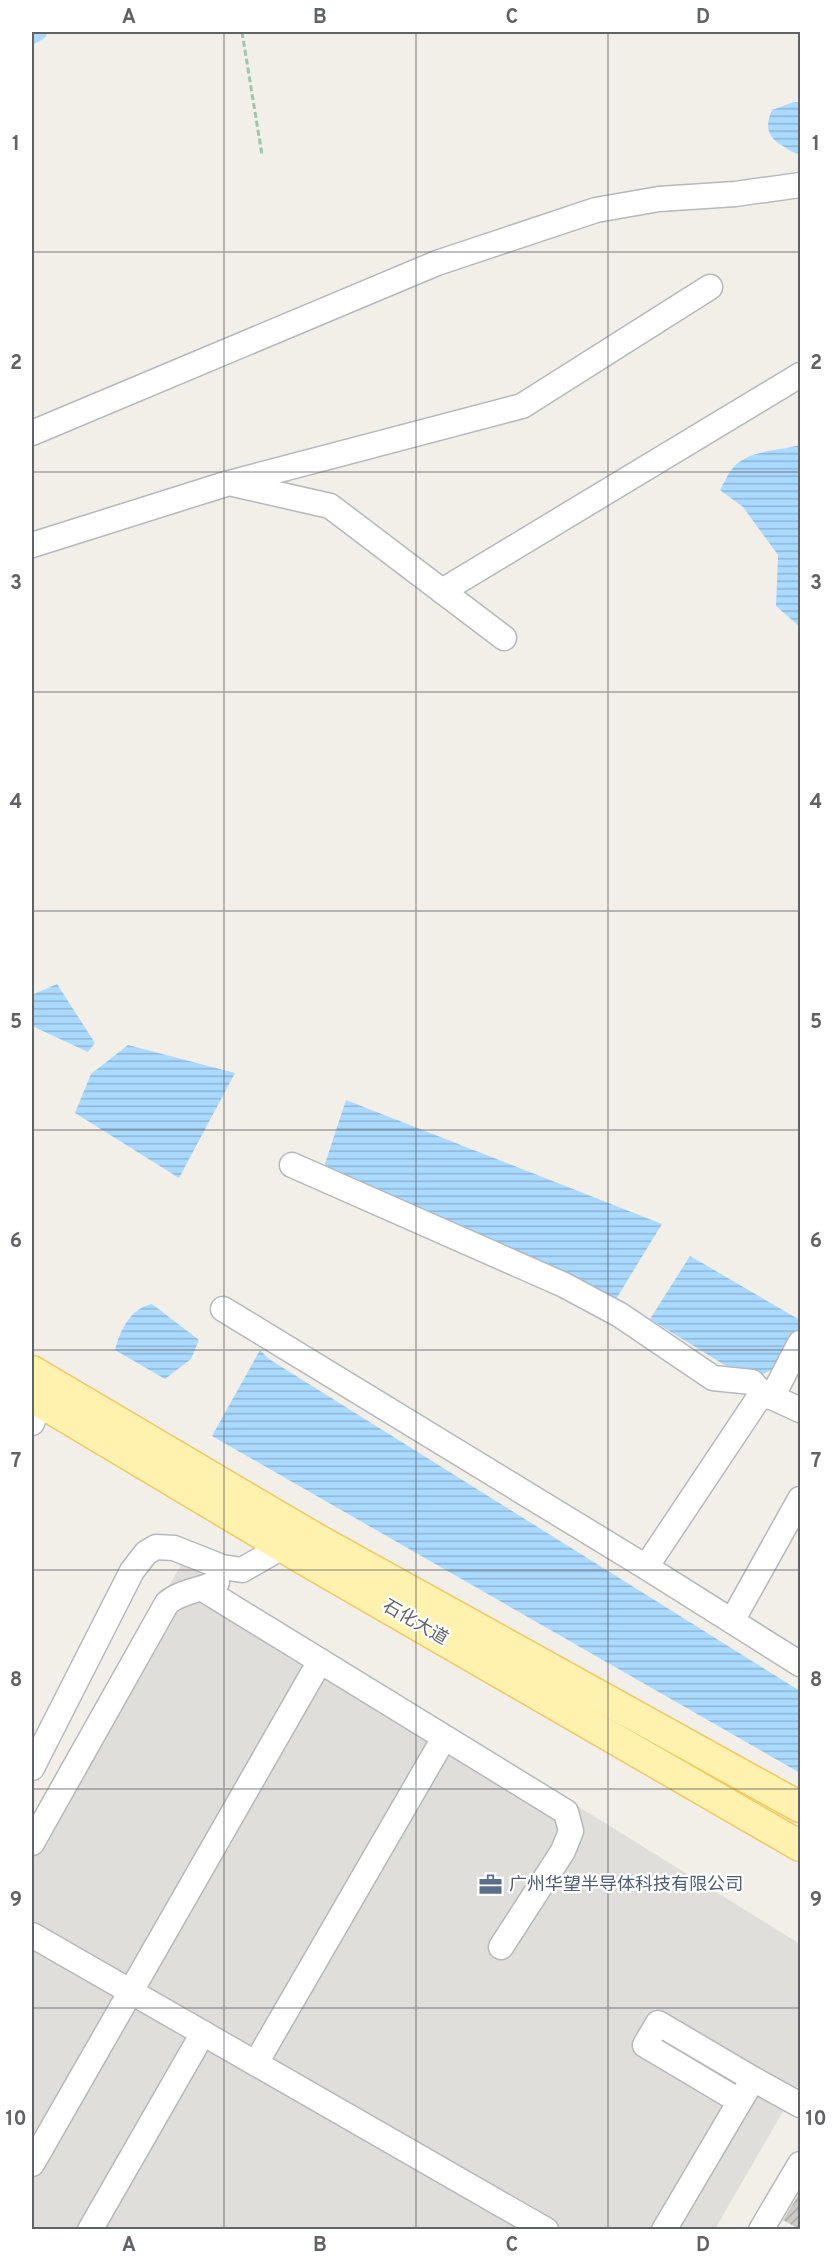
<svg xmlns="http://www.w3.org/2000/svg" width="832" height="2261" viewBox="0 0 832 2261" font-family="Overpass,'Noto Sans SC',sans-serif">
<defs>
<pattern id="water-rules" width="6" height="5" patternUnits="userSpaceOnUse" patternTransform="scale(1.5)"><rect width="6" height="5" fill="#aadaff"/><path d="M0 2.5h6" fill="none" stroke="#8eb4d2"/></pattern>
<pattern id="building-hatch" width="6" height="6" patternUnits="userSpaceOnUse" patternTransform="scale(1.5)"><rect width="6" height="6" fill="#cccac5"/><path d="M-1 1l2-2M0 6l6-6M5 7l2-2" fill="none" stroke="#a9a8a4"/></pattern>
</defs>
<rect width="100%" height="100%" fill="#f1efe8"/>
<polygon fill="#e0deda" points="183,1561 800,1944 800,2082 715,2229 32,2230 32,1829"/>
<g fill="url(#water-rules)">
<path d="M794,102H800V154C793,153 789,150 783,146C767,137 765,126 772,110Z"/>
<path d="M800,445V627L776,606L778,555L743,507L720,490C724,483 727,475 732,469C746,450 779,451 800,445Z"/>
<polygon points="57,984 95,1043 88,1052 32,1026 32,989 34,994"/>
<polygon points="128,1045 235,1073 179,1178 75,1113 91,1074"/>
<polygon points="346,1100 662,1224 613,1304 324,1167"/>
<polygon points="690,1256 800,1320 800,1327 782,1364 756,1378 731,1369 650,1319"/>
<path d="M152,1304L199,1340L191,1359L165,1379L115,1350C120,1330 131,1308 152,1304Z"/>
<polygon points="260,1350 269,1359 800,1691 800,1773 212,1436"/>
</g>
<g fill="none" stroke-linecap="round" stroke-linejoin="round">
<polyline stroke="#aadaff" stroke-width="16" points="32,36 39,32"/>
</g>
<polygon fill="url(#building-hatch)" points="801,2191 801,2229 799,2229 783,2220"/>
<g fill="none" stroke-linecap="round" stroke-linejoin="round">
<defs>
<g id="minor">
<polyline points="32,433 437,263 596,210 659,199 735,194 800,185"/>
<polyline points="233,482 522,406 710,287"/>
<polyline points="32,545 229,483 330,506 504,638"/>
<polyline points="442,591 800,375"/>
<polyline points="292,1165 564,1285 620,1315 713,1378 752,1382 760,1391 760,1396"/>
<polyline points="223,1309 646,1567 800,1664"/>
<polyline points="772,1397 800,1343"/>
<polyline points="32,1423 40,1402"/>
<polyline points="646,1567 760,1396 772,1397 800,1410"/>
<polyline points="203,1589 566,1812 571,1831 563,1851 501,1947"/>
<polyline points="732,1621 800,1499"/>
<polyline points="32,1768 132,1571 146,1553 156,1547 174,1548 222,1567 242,1570 282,1547 291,1534"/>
<path d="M32,1843L167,1603C181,1591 200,1591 217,1582"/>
<polyline points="32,1935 546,2230"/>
<polyline points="256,2063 444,1738"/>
<polyline points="739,2101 645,2045 658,2023 753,2079"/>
<polyline points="32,2164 320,1661"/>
<polyline points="90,2230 203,2033"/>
<polyline points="664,2230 753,2079 800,2105"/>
<polyline points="761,2230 800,2164"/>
</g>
<g id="major">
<polyline points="32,1371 313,1537 800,1807"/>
<polyline points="32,1397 300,1557 800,1846"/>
</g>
</defs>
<use href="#minor" stroke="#b5b8bc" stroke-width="27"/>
<use href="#major" stroke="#f2c960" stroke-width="33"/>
<polyline stroke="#9cc7a9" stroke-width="3" stroke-dasharray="6 3" stroke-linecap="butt" points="242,32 262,155"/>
<use href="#minor" stroke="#fff" stroke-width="24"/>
<use href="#major" stroke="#fff2af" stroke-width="30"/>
</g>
<path fill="none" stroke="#5f6368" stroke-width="1.5" stroke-opacity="0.55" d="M224,32V2230M416,32V2230M608,32V2230M32,252H800M32,472H800M32,692H800M32,911H800M32,1130H800M32,1350H800M32,1570H800M32,1789H800M32,2008H800"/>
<defs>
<symbol id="office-bare" viewBox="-9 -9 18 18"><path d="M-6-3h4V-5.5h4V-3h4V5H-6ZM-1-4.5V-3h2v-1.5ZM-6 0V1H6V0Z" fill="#5c6f8a" stroke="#fff" stroke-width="2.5" paint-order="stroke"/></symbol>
</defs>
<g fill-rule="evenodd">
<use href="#office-bare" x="474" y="1868" width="33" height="33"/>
</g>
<g text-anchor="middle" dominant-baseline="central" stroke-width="4.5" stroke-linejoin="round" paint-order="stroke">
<g font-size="18" fill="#5f6368" stroke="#fff">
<text transform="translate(415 1623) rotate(30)">石化大道</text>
</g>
<g font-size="18" fill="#4e5e75" stroke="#fff" text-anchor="start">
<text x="509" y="1885">广州华望半导体科技有限公司</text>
</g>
</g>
<rect width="832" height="2261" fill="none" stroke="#ffffff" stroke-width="66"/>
<rect x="33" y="33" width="766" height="2195" fill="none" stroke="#5f6368" stroke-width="2"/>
<g font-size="20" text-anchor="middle" font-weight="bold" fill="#5f6368">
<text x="129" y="23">A</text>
<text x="320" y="23">B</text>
<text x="512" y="23">C</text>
<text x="703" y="23">D</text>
<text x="16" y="150">1</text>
<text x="816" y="150">1</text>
<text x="16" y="369">2</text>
<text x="816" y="369">2</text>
<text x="16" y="589">3</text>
<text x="816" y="589">3</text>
<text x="16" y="808">4</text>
<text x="816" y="808">4</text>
<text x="16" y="1028">5</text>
<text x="816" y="1028">5</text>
<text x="16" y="1247">6</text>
<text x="816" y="1247">6</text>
<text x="16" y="1467">7</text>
<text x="816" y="1467">7</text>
<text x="16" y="1686">8</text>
<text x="816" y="1686">8</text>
<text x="16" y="1906">9</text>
<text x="816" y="1906">9</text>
<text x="16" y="2125">10</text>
<text x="816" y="2125">10</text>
<text x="129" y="2251">A</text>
<text x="320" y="2251">B</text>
<text x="512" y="2251">C</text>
<text x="703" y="2251">D</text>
</g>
</svg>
